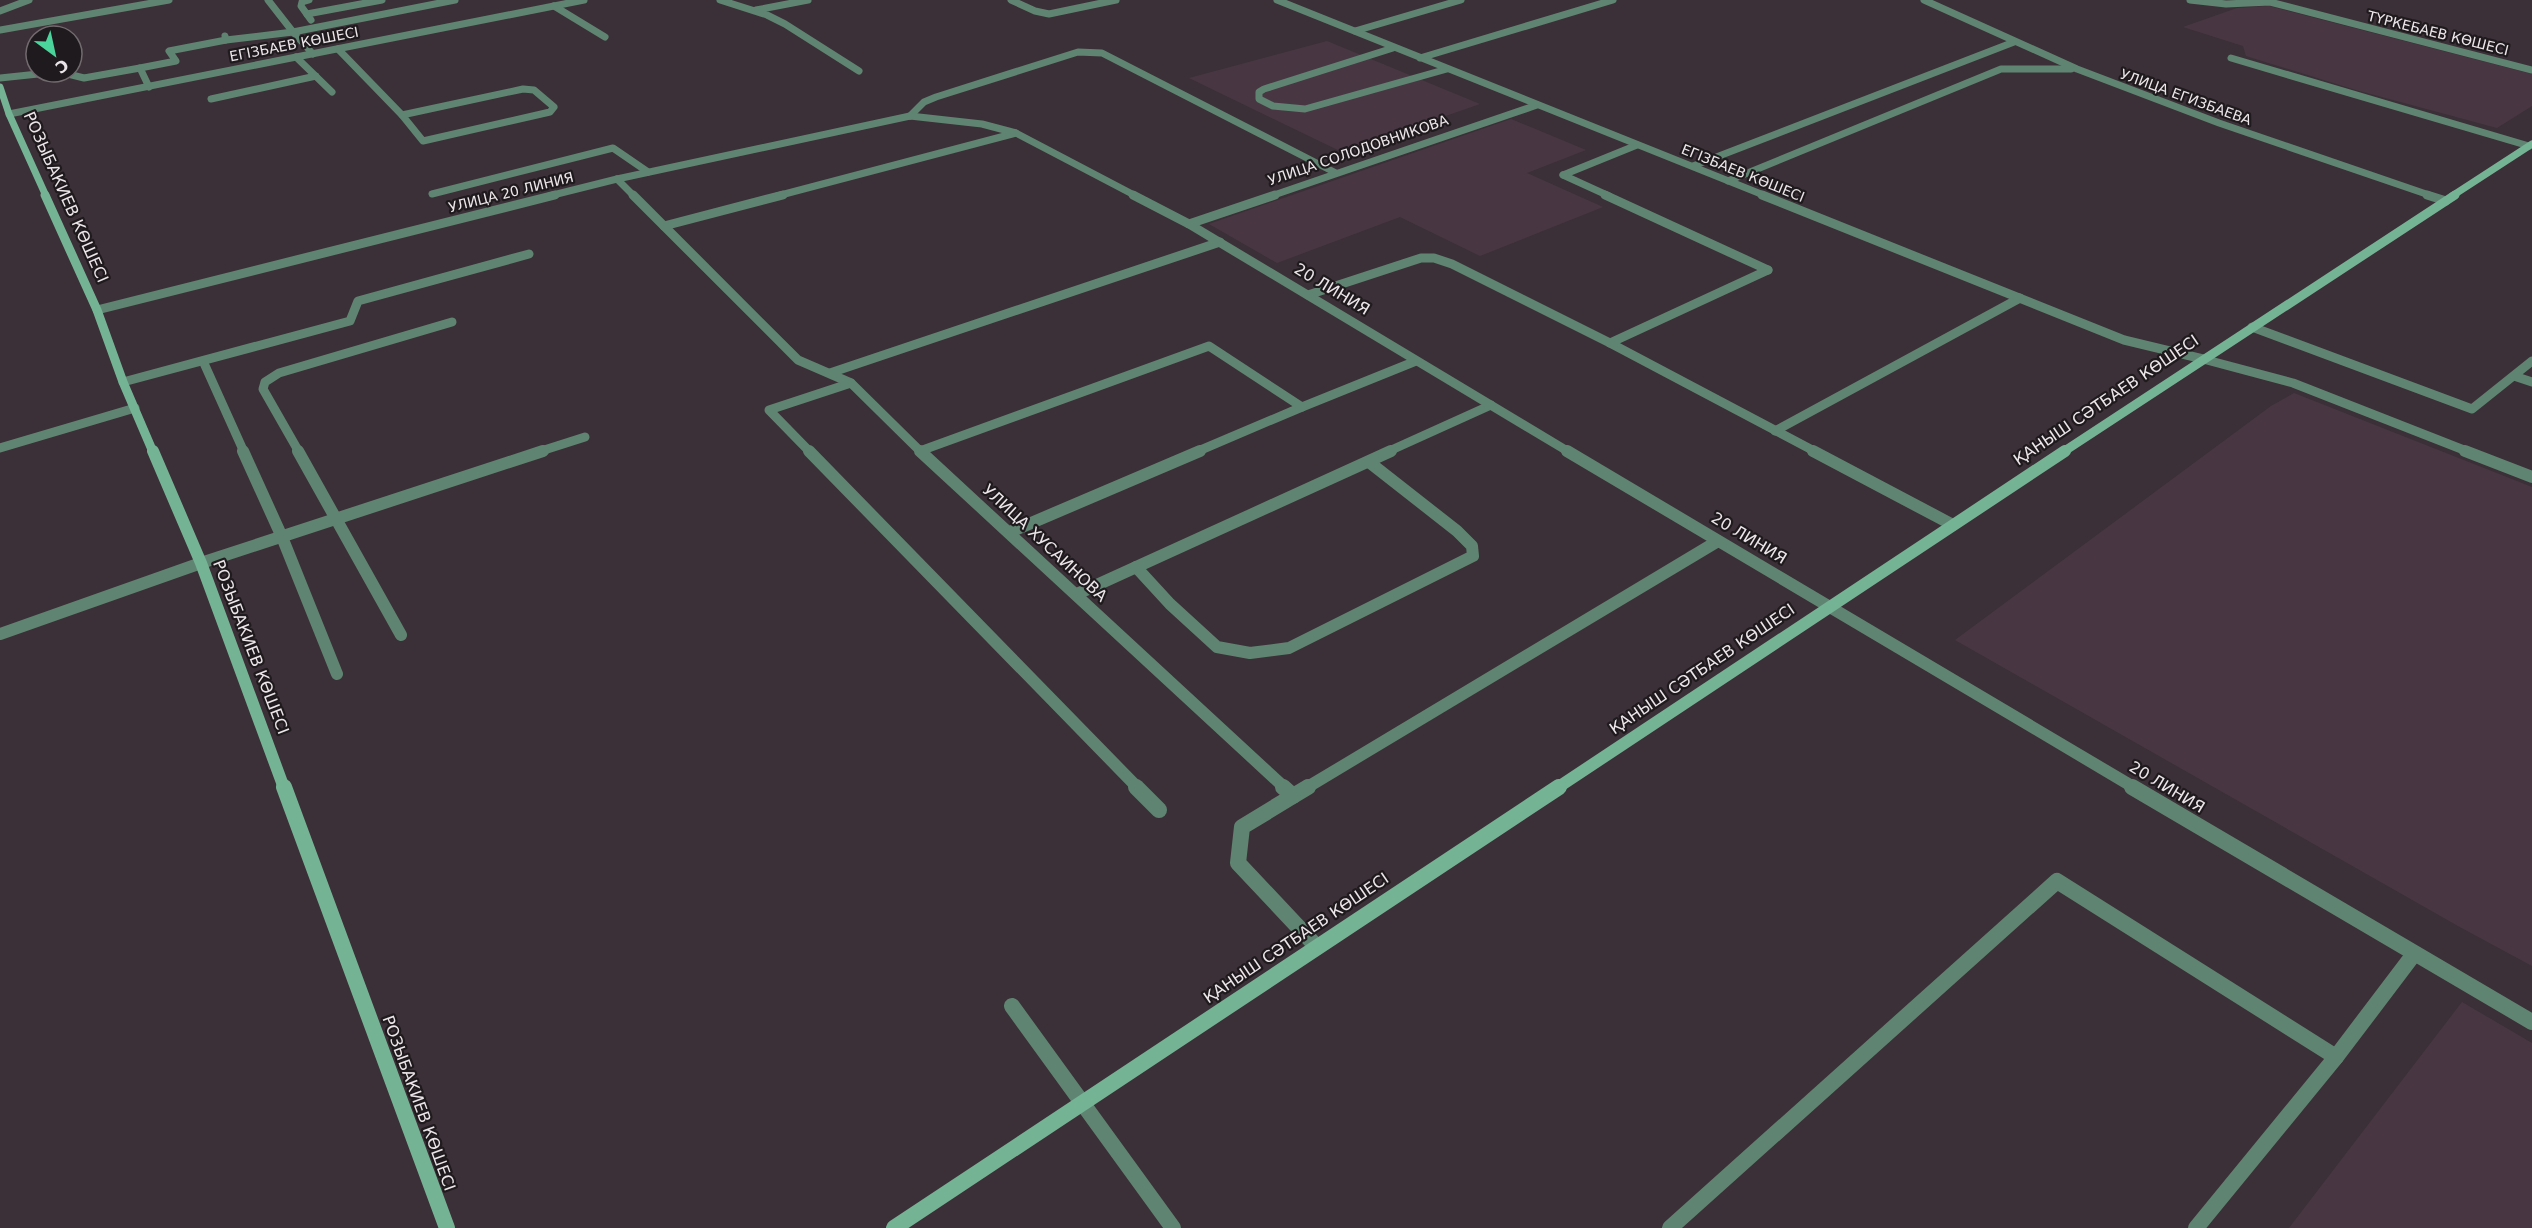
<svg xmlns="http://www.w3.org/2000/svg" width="2532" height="1228" viewBox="0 0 2532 1228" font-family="'DejaVu Sans',sans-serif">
<rect width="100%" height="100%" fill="#3b3037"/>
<g fill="#483742">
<polygon points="2269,6 2532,74 2532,106 2497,128 2356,90 2246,56 2243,46 2183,27 2237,8"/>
<polygon points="1327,41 1480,104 1342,152 1189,78"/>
<polygon points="1511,119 1586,150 1527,173 1603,207 1480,256 1400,217 1277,263 1209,224"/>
<polygon points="2294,393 2532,487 2532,966 2458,926 1955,640 2271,406"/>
<polygon points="2462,1002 2532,1043 2532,1228 2289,1228"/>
</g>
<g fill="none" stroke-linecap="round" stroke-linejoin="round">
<g stroke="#5f8572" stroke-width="7">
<polyline points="268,0 293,32"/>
<polyline points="309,0 302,2 301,6 311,20"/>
<polyline points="720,0 767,15 785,24 859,71"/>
<polyline points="1011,0 1035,11 1049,14 1116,0"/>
<polyline points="554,6 605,37"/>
<polyline points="756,10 808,0"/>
<polyline points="0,11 29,0"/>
<polyline points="307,14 382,0"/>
<polyline points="1355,31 1461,0"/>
<polyline points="226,40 293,32"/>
<polyline points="1393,48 1264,89 1259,92 1259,99 1273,106 1305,109 1447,69"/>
<polyline points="338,49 402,115"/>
<polyline points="313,54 293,32 455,0"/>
<polyline points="296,57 332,92"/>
<polyline points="2231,58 2529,146"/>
<polyline points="140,68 176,61 169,51 226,40 225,36"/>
<polyline points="60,72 84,78 140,68 149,87"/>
<polyline points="0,78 57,72"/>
<polygon points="523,89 534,90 554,107 550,112 423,141 402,115"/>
<polyline points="211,99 316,76"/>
<polyline points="910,116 924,102 936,97 1078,52 1102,53 1336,173"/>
<polyline points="1563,175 1609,196"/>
<polyline points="1563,175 1637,145"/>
<polyline points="432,194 613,148 648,172"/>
<polyline points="777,196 1016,133"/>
</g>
<g stroke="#5f8572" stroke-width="9">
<polyline points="1605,195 1768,270"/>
<polyline points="664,226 783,195"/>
<polyline points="1308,295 1421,258 1434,258 1452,264 1610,343 1816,452"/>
<polyline points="2252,327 2472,409 2532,361"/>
<polyline points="1610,343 1768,270"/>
<polyline points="2203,359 2293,383 2469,452"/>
<polyline points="203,361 244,452"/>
<polyline points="830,373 1220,242"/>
<polyline points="2514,376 2532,382"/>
<polyline points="123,382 350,321 358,301 529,254"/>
<polyline points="1775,431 2020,298"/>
<polyline points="920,451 1209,346 1302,407 1416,361"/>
<polyline points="299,452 263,389 265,382 279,373 452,322"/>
<polyline points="538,452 585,437"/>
<polyline points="810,452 769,410 851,383"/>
<polyline points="1196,452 1302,407"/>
<polyline points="1387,452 1491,405"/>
</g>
<g stroke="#5f8572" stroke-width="12">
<polyline points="243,451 282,537 337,674"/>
<polyline points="298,451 401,635"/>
<polyline points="809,451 1138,788"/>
<polyline points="1813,451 1953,525"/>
<polyline points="2465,451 2532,477"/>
<polyline points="1010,532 1200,451"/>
<polyline points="201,563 543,451"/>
<polyline points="1136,567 1170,604 1217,647 1250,653 1289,648 1473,556 1472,546 1457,531 1369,462"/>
<polyline points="1077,594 1391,451"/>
<polyline points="1306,788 1718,541"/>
</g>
<g stroke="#5f8572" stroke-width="16">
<polyline points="1136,787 1159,810"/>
<polyline points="1293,796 1308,787"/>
<polyline points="1012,1006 1173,1228"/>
<polyline points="1670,1228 2057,881 2336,1057"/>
<polyline points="2196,1228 2336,1057 2414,954"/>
</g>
<g stroke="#5f8572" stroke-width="7">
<polyline points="1277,0 1766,196"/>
<polyline points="1924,0 2077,69 2219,123 2432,196"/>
<polyline points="2190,0 2226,4 2270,2 2532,70"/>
<polyline points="0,30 169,0"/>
<polyline points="1420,58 1613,0"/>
<polyline points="9,114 584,0"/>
<polyline points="1693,166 2014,42"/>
<polyline points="617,179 634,196"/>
<polyline points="1728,181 2001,69 2071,69"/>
<polyline points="549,196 617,179 910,116 982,124 1016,133 1136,196"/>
<polyline points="1271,196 1537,105"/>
</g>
<g stroke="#5f8572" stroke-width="9">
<polyline points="633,195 798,360 851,383 921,452"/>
<polyline points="1133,195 1189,224 1569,452"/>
<polyline points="1762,195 2124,340 2203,359"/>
<polyline points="2427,195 2446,201"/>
<polyline points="1189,224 1275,195"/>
<polyline points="97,310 555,195"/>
<polyline points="0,448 135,408"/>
</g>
<g stroke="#5f8572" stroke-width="12">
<polyline points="920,451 1285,788"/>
<polyline points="1567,451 2135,788"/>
<polyline points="0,634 201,563"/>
</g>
<g stroke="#5f8572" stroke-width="16">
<polyline points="1283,787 1293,796 1242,827 1238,863 1317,947"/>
<polyline points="2132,787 2532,1022"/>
</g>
<g stroke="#75b395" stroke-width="7">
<polyline points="0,87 9,114 46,196"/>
<polyline points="2452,196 2532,144"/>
</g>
<g stroke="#75b395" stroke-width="9">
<polyline points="45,195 97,310 123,382 153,452"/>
<polyline points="2063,452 2455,195"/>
</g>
<g stroke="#75b395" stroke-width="12">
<polyline points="153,451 201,563 284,788"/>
<polyline points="1557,788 2065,451"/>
</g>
<g stroke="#75b395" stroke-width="16">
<polyline points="284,787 447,1228"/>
<polyline points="894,1228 1559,787"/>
</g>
</g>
<g text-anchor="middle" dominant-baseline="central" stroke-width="4.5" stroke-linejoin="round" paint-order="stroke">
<g font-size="14" fill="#ece5e9" stroke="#1f1a1d">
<text transform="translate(2438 33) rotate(14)">ТҮРКЕБАЕВ КӨШЕСІ</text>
<text transform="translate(294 44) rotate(-11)">ЕГІЗБАЕВ КӨШЕСІ</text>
<text transform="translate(2186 97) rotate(20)">УЛИЦА ЕГИЗБАЕВА</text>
<text transform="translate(1358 150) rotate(-19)">УЛИЦА СОЛОДОВНИКОВА</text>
<text transform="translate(1743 173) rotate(22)">ЕГІЗБАЕВ КӨШЕСІ</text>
<text transform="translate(511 192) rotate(-14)">УЛИЦА 20 ЛИНИЯ</text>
</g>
<g font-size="16" fill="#ece5e9" stroke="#1f1a1d">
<text transform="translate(66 197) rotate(66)">РОЗЫБАКИЕВ КӨШЕСІ</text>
<text transform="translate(1332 289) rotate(31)">20 ЛИНИЯ</text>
<text transform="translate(2106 400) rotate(-34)">ҚАНЫШ СӘТБАЕВ КӨШЕСІ</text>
<text transform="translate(1749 538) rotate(31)">20 ЛИНИЯ</text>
<text transform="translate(1045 543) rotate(43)">УЛИЦА ХУСАИНОВА</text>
<text transform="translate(251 647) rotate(69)">РОЗЫБАКИЕВ КӨШЕСІ</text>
<text transform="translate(1702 669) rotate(-34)">ҚАНЫШ СӘТБАЕВ КӨШЕСІ</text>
<text transform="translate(2167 787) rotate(31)">20 ЛИНИЯ</text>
<text transform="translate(1296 938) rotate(-34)">ҚАНЫШ СӘТБАЕВ КӨШЕСІ</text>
<text transform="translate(419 1103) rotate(70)">РОЗЫБАКИЕВ КӨШЕСІ</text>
</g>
</g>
<g transform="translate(54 54) rotate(147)"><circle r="28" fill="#1f1a1d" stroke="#716b6f" stroke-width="1.5"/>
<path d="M0-4.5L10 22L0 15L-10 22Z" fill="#4bd49b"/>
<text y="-9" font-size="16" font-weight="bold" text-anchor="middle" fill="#ece5e9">С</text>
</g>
</svg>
